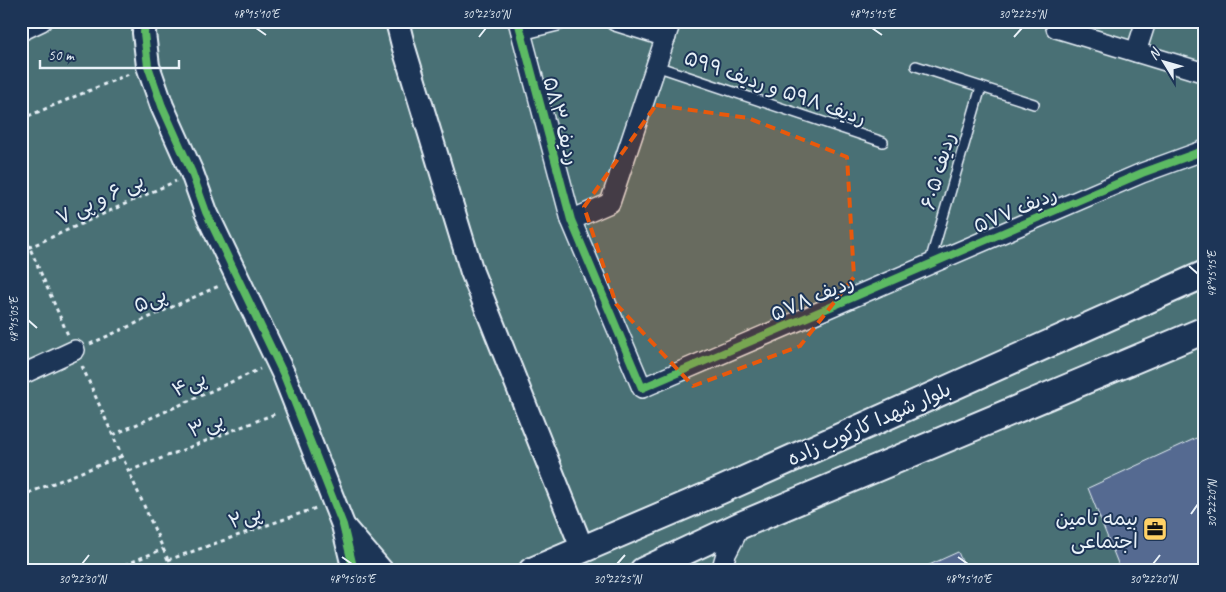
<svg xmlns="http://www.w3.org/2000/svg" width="1226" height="592" viewBox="0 0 1226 592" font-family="Caveat,'Playpen Sans Arabic',sans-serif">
<rect width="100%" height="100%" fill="#1d3557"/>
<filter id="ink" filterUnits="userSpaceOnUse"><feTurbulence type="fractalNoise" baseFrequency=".02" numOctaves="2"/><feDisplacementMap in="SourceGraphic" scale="10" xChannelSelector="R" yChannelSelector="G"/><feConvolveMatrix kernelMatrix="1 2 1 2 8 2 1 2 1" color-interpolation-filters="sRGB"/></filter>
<g filter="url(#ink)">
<rect fill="#487075" stroke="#98b0b6" x="21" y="21" width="1184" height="550"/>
<g fill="#556a91" stroke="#e8f1f8">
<polygon points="1205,434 1205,571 1121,571 1088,488"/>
<polygon points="958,552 966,571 916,571"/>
</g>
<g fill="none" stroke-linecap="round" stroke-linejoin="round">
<defs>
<g id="service">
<polyline points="656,66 883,142"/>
<polyline points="916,66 1034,104"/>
<polyline points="929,265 981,87"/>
</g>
<g id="minor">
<polyline points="518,21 571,220 642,388 1142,173 1205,150"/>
<polyline points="615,21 666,37"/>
<polyline points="1056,28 1205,73"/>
<polyline points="521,30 557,21"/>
<polyline points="21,31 42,21"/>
<polyline points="1136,52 1146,21"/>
<polyline points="571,220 610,203 671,21"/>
<polyline points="21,375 75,350"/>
<polyline points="721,571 726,554 741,525"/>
</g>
<g id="tertiary">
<polyline points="145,21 144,33 148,66 162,106 192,173 206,212 284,375 343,525 354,571"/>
<polyline points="397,21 403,45 472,272 582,548"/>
<polyline points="345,528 382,571"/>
</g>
<g id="secondary">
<polyline points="532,571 719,491 1205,274"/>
<polyline points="643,571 741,525 1205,330"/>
</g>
</defs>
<use href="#service" stroke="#e8f1f8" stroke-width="12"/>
<use href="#minor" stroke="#e8f1f8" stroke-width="22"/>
<use href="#tertiary" stroke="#e8f1f8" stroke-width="26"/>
<use href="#secondary" stroke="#e8f1f8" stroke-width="30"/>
<g stroke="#e8f1f8" stroke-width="3" stroke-dasharray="4 4" stroke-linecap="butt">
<polyline points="21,119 129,74"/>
<polyline points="21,228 68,335"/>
<polyline points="21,251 176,181"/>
<polyline points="90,344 221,285"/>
<polyline points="82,366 173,571"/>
<polyline points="113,435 260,369"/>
<polyline points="129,471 277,413"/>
<polyline points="21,496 122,456"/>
<polyline points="168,560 316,508"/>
<polyline points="110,571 163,549"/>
</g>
<use href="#service" stroke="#1d3557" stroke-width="9"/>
<use href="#minor" stroke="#1d3557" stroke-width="19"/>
<use href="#tertiary" stroke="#1d3557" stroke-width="22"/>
<use href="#secondary" stroke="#1d3557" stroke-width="26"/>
<defs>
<g id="cycleway">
<polyline points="145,21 144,33 148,66 162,106 192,173 206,212 284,375 343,525 354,571"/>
<polyline points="518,21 571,220 642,388 1142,173 1205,150"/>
</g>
</defs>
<use href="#cycleway" stroke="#1d3557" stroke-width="11"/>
<use href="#cycleway" stroke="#5cba63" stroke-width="8"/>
</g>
</g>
<path fill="#e8590c" fill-opacity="0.2" stroke="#e8590c" stroke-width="4" stroke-dasharray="10 6" stroke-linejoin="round" d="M656,105L748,118L847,157L854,277L800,346L693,386L616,304L584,207Z"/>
<path fill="none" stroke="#e8f1f8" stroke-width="2" d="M256,28L266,35M872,28L882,35M479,37L486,28M1014,37L1022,28M1189,266L1198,274M28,320L37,328M1191,514L1198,504M342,557L352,564M958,557L968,564M82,564L89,555M617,564L625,555M1153,564L1160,555"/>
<defs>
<symbol id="office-square" viewBox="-11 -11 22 22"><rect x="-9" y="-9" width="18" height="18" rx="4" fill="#ffd166" stroke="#1d3557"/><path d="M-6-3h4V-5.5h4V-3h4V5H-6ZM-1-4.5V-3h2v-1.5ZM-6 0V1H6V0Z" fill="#111"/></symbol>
</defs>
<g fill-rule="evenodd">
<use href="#office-square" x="1141" y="515" width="28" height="28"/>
</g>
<g text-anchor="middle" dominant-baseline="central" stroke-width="4" stroke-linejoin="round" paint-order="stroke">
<g font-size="20" fill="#e8f1f8" stroke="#1d3557">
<text transform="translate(775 88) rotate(19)">ردیف ۵۹۸ و ردیف ۵۹۹</text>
<text transform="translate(561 121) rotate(75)">ردیف ۵۸۳</text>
<text transform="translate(938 171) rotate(-74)">ردیف ۶۰۵</text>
<text transform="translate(100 199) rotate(-25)">پی ۶ و پی ۷</text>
<text transform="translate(1015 210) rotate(-23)">ردیف ۵۷۷</text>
<text transform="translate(812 298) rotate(-23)">ردیف ۵۷۸</text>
<text transform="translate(150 300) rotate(-24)">پی۵</text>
<text transform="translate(189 384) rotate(-24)">پی۴</text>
<text transform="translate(869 424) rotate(-24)">بلوار شهدا کارکوب زاده</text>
<text transform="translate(206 425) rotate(-21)">پی۳</text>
<text transform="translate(245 517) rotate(-20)">پی۲</text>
</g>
<g font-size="20" fill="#e8f1f8" stroke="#1d3557" text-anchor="end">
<text x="1138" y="518">بیمه تامین<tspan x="1138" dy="23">اجتماعی</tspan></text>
</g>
</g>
<rect width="1226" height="592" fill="none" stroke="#1d3557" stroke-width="55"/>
<g transform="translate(1164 62) rotate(307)" stroke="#1d3557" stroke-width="4" paint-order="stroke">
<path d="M0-4L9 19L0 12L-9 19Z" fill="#e8f1f8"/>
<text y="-8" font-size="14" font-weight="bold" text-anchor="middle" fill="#e8f1f8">N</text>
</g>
<path d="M40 60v8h139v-8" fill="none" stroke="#e8f1f8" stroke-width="2.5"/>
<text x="48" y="60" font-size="15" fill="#e8f1f8" stroke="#1d3557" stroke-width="4" paint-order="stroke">50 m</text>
<rect x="28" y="28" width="1170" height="536" fill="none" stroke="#e8f1f8" stroke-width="2"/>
<g font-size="12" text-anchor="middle" fill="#e8f1f8">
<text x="256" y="18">48°15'10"E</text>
<text x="486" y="18">30°22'30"N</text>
<text x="872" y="18">48°15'15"E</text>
<text x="1022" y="18">30°22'25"N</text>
<text transform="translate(1212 274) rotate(-90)" y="4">48°15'15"E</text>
<text transform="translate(14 320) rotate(-90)" y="4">48°15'05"E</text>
<text transform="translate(1212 504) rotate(-90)" y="4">30°22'20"N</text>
<text x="82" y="583">30°22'30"N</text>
<text x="352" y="583">48°15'05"E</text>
<text x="617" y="583">30°22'25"N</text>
<text x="968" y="583">48°15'10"E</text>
<text x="1153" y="583">30°22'20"N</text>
</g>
</svg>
